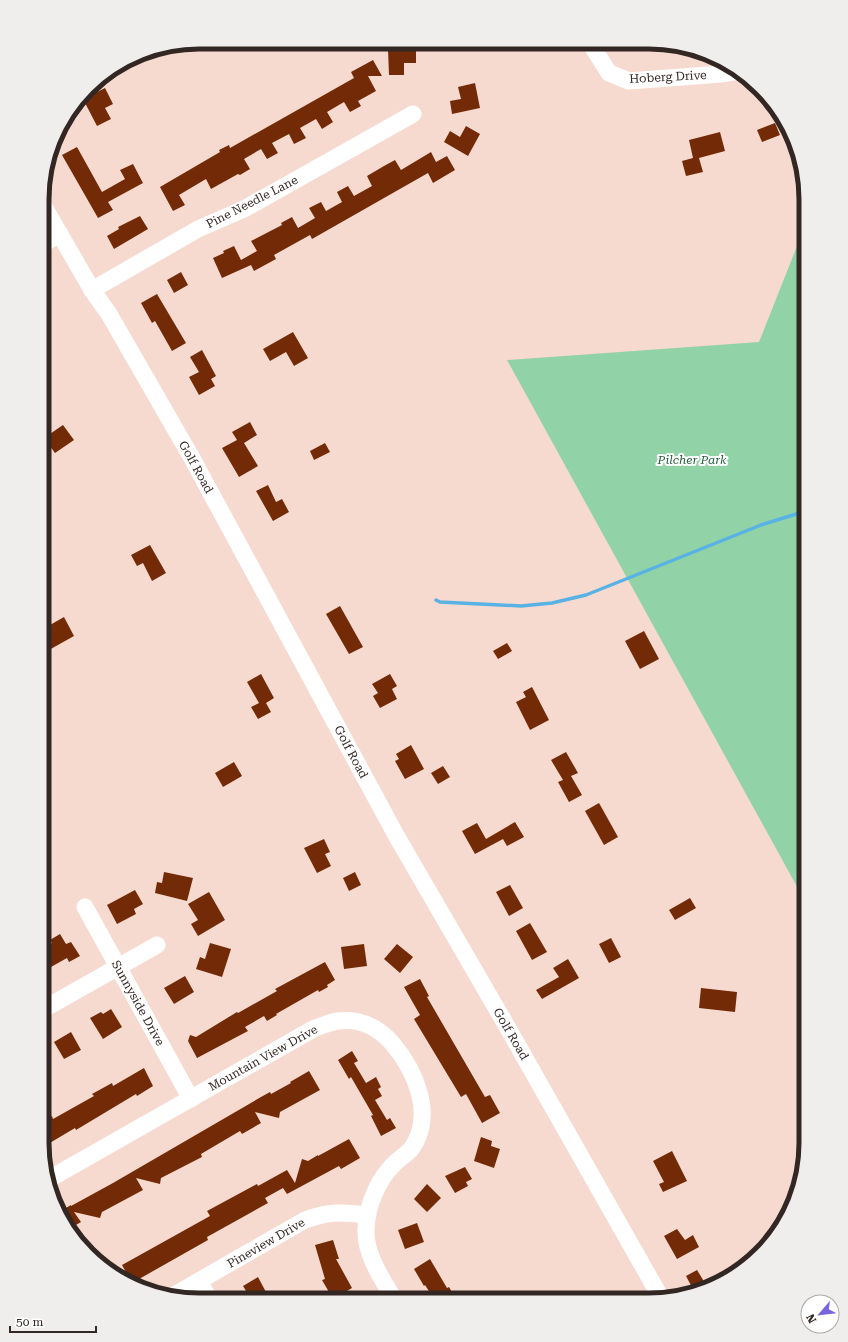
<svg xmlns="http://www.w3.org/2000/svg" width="848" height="1342" viewBox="0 0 848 1342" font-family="'Roboto Serif',serif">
<rect width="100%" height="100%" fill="#f7dacf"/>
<polygon fill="#91d3a7" points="803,231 806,233 806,903 507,360 759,342"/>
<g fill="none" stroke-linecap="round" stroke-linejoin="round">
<polyline stroke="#59b2e4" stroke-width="3.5" points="436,600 440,602 521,606 552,603 586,595 761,525 806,511"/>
</g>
<g fill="#732a06">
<polygon points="416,48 416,63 404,63 404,75 389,75 388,49"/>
<polygon points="373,60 382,76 368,76 376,91 358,101 361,106 350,112 344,102 327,112 333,122 322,129 316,119 300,128 306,138 294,144 289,134 272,143 278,153 267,159 261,149 244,159 250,169 240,175 238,174 211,189 206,179 179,195 185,205 173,211 160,187 220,152 219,150 229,145 230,148 354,78 351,72"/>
<polygon points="475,83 480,108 452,114 450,101 461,99 458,87"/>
<polygon points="105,88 113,104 105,108 111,119 97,126 83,99"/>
<polygon points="775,123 780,135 762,142 757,130"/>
<polygon points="466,126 480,134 468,156 444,142 450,131 460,137"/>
<polygon points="720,132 725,151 699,158 703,172 686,176 682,161 693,158 689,140"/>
<polygon points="77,147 102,192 125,179 120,170 133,164 143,183 108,202 113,210 98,218 62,155"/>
<polygon points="431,152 436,162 447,156 455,170 433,183 428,173 312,239 310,235 274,255 276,259 254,271 251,265 222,278 213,258 224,253 223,251 234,246 241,260 257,251 251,241 282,225 281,223 292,217 298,228 315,218 309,208 321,202 326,211 342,202 337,192 348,186 354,196 372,186 367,176 384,166 395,160 401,170"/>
<polygon points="140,216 148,229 114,249 107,236 119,229 118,227"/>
<polygon points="181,272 188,285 174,293 167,280"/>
<polygon points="157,294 186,343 172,351 155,321 152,323 141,303"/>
<polygon points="293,332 308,358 294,366 286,352 270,361 263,349"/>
<polygon points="202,350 216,376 211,379 215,386 199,395 189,377 199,372 190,357"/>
<polygon points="250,422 257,435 244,443 258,466 239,477 222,448 237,440 232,432"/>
<polygon points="63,425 74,440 55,453 44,438"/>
<polygon points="325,443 330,452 314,460 310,451"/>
<polygon points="268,485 276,502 282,499 289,512 273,521 256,491"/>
<polygon points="150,545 166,573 152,581 143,563 137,566 131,555"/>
<polygon points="340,606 363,647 349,654 326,614"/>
<polygon points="64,617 74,636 49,650 43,638 43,629"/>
<polygon points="644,631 659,659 640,669 625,641"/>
<polygon points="507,643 512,651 498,659 493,651"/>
<polygon points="261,674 274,698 266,703 271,712 258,719 251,707 259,703 247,682"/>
<polygon points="390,674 397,686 392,689 397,699 380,708 373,696 378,693 372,684"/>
<polygon points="532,687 549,720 530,730 516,702 526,697 523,692"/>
<polygon points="411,745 424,769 405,779 395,761 399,759 396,754"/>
<polygon points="566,752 578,773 571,776 582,795 569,802 558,782 563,780 551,760"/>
<polygon points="234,762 242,776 223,787 215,773"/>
<polygon points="443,766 450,777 438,784 431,773"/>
<polygon points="599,803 618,837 604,845 585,811"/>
<polygon points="515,822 524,837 507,846 503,839 475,854 462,831 477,823 486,839"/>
<polygon points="324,839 330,852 325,854 331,866 317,873 304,848"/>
<polygon points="164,872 193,878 187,901 155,893 157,882 162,883"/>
<polygon points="355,872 361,885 349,891 343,878"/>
<polygon points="510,885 523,908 509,916 496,892"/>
<polygon points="135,890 143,904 134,909 136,914 117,924 107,905"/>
<polygon points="209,892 225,920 198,936 191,924 198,920 188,904"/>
<polygon points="690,898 696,908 675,920 669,910"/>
<polygon points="530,923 547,952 532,960 516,931"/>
<polygon points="60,934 66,944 71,942 80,956 69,962 67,958 42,972 42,949 52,943 50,940"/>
<polygon points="611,938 621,957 609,963 599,944"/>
<polygon points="210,943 231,949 222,977 196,969 200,957 205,959"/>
<polygon points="364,944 367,966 344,969 341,947"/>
<polygon points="397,944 413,957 400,973 384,959"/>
<polygon points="568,959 579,978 542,999 536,990 559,977 553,968"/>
<polygon points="325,962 335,980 327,985 328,987 319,992 318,990 276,1014 277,1015 267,1021 264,1016 245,1027 248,1031 197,1058 188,1041 190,1035 196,1037 237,1012 238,1013 277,991 275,989"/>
<polygon points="185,976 194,992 174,1004 164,988"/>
<polygon points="420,979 429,996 427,997 485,1097 490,1095 500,1113 482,1123 466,1094 461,1097 414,1019 420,1015 404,987"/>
<polygon points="701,988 737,992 735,1012 699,1008"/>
<polygon points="111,1009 122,1027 103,1039 90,1018 101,1012 103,1014"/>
<polygon points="71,1032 81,1050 64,1059 54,1042"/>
<polygon points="352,1051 358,1061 354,1063 366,1083 376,1077 381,1087 378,1089 382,1096 375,1100 387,1120 390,1118 396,1128 381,1136 371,1116 373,1115 351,1077 349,1079 338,1060"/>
<polygon points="144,1068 153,1086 137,1096 136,1094 76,1130 75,1128 43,1147 42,1122 52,1116 53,1119 94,1096 92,1094 112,1083 113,1086"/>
<polygon points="309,1071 320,1090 280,1112 279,1118 255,1112 261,1123 242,1134 240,1131 201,1154 202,1157 161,1178 160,1184 136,1178 143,1190 102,1212 100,1218 74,1212 81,1222 69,1229 59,1212 71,1205 71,1206 113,1183 261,1097 270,1092 271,1094 291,1083 290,1082"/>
<polygon points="481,1137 492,1141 491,1146 500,1149 494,1168 474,1161"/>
<polygon points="349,1139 360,1158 341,1169 339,1166 287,1194 283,1188 265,1198 268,1203 207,1237 208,1240 132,1283 122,1265 210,1216 207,1211 257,1184 258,1186 287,1170 295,1183 302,1159 308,1161 318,1155 318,1156"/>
<polygon points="672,1151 687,1181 663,1192 659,1184 664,1182 653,1161"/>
<polygon points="465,1167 472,1179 466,1182 468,1186 455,1193 445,1176"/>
<polygon points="427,1184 441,1198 427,1212 414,1199"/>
<polygon points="417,1223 424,1242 405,1249 398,1230"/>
<polygon points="677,1229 685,1240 693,1235 699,1247 677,1259 664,1236"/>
<polygon points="333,1240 339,1259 336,1259 352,1288 333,1299 322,1280 325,1279 315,1245"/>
<polygon points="430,1259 447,1288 449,1287 456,1299 434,1299 425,1285 424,1286 414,1269"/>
<polygon points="697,1270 708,1288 694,1291 686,1276"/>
<polygon points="258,1277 267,1294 259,1299 251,1299 243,1286"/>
</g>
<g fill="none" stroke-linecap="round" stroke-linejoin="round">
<g stroke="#fff" stroke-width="17">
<polyline points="590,43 609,73 629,81 721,74 739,71"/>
<polyline points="43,205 92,290 109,314 193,460 397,837 509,1030 661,1298"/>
<polyline points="43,244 60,234"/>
<polyline points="92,290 198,229 244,209 413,114"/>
<polyline points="85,907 191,1099"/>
<polyline points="42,1010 157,945"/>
<path d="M49,1179L315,1028C322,1026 330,1022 338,1021C359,1018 378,1027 392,1043C415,1070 435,1114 412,1148C407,1154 399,1159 394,1164C378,1179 366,1208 366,1230C365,1254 382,1279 394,1299"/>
<polyline points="199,1281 209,1299"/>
<path d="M171,1297L305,1220C330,1211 342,1212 368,1215"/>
</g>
</g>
<g text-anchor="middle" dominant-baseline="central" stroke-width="4" stroke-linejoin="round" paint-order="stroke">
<g font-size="12" fill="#322723" stroke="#fff">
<text transform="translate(668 77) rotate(-3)">Hoberg Drive</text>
<text transform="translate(252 202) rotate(-27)">Pine Needle Lane</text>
<text transform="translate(196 467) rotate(61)">Golf Road</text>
<text transform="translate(351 752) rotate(62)">Golf Road</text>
<text transform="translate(138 1003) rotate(61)">Sunnyside Drive</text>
<text transform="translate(511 1034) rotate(60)">Golf Road</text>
<text transform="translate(263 1058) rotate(-29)">Mountain View Drive</text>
<text transform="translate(266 1243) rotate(-30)">Pineview Drive</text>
</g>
<g font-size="12" font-style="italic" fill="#225e3b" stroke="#fff">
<text x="692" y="460">Pilcher Park</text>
</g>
</g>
<path d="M0 0H848V1342H0ZM199 49H649A150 150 0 0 1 799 199V1143A150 150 0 0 1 649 1293H199A150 150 0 0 1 49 1143V199A150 150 0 0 1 199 49Z" fill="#efeeed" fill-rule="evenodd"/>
<path fill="none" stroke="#322723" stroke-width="5" d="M199 49H649A150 150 0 0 1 799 199V1143A150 150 0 0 1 649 1293H199A150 150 0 0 1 49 1143V199A150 150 0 0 1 199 49Z"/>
<g transform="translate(820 1314) rotate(242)"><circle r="19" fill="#ffffff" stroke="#ada9a7"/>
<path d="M0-3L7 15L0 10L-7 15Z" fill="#7864df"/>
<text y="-6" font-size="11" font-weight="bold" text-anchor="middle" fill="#322723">N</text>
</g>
<path d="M10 1326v6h86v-6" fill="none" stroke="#322723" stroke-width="2"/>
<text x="16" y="1326" font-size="12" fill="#322723" stroke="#ffffff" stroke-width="3" paint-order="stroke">50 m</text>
</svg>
